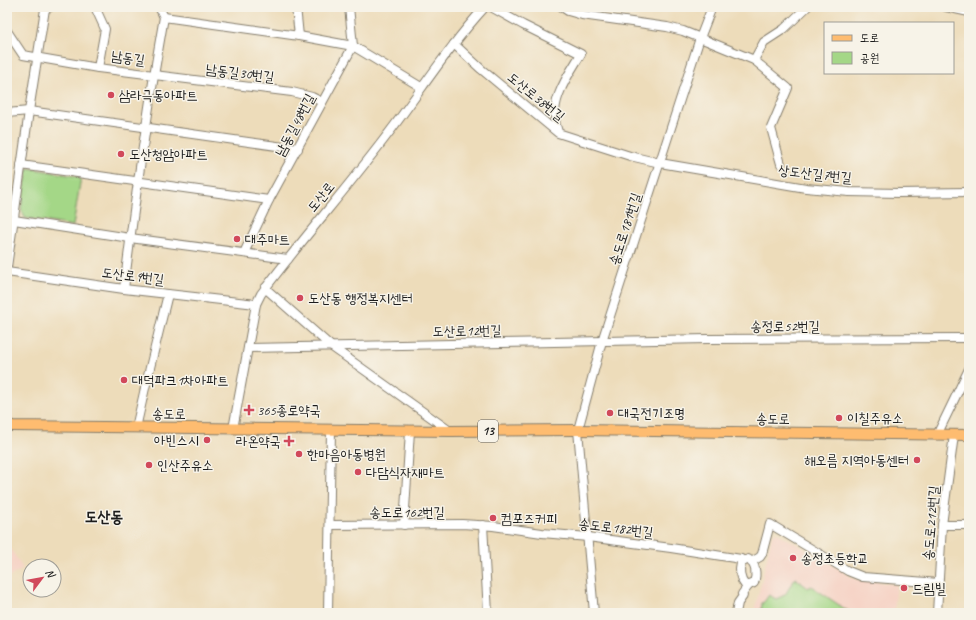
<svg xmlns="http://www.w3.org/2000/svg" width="976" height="620" viewBox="0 0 976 620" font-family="Caveat,'Poor Story',sans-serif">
<rect width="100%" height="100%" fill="#f7f3e8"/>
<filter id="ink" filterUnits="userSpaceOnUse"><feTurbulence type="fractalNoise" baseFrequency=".025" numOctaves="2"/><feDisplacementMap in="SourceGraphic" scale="8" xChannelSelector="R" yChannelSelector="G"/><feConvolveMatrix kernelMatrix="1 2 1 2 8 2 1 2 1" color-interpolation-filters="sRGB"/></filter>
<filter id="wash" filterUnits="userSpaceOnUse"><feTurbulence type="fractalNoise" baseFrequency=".012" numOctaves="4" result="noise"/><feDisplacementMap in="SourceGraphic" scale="16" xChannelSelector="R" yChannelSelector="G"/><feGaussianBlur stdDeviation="0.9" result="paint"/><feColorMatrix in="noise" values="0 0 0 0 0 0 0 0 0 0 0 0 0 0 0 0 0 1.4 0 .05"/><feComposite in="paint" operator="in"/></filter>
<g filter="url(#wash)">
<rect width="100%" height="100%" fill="#eddcba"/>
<g fill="#f6d2c4">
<polygon points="776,532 857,580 887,583 897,585 894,613 754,613 772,536"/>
<polygon points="7,542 23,569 7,578"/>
</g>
<g fill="#a4d787" stroke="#607a52">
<polygon points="28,168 81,177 73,226 25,218 21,209"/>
<polygon points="795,578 808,588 811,586 851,613 761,613 762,603 764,602 769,595 776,599 785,595"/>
</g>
</g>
<g filter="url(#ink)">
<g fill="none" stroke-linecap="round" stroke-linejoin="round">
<defs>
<g id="minor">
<polyline points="95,7 105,29 98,68"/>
<polyline points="159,7 164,17"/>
<polyline points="296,7 299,36"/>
<path d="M491,7L523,25L581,54C567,77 547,104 558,132"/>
<polyline points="562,7 568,11 582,15 667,27 683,31 754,60 788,88 771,128 781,164"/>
<polyline points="946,7 969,12"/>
<polyline points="7,31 23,55 98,68 292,92 312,97 322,102"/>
<polyline points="454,44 481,69 558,133 630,156 660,163 806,188 849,192 899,193 969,192"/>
<polyline points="754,60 764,42 784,29 807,7"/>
<polyline points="7,113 29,111 298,149"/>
<polyline points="21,165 269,200"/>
<polyline points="14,220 130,238 288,259"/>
<polyline points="244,253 269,200 353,46 349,7"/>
<polyline points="7,267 29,111 45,9 50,7"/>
<polyline points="7,272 124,289 256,304"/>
<polyline points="265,288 332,347 450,431"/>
<path d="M124,289C135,198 148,107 164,17L299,36L353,46L421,87"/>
<polyline points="248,348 707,339 969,338"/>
<polyline points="136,428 145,388 168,294"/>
<path d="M233,429L256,304L261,294C303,238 349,186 391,130C422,89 450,45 485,7"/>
<polyline points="937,435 969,369"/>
<polyline points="330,525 462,524 493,526 542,533 588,537 671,548 741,559 744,561"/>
<polyline points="404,525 410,431"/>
<polyline points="483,525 488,613"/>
<polyline points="942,525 969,525"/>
<path d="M748,559C756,564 757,574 754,583L749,585H745C739,578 739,571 741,563Z"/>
<polyline points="751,562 760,557 762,554 770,524 848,571 863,577 939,583"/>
<polyline points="328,613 331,430"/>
<polyline points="594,613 578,430 602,341 700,38 712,7"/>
<polyline points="736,613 738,603 743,596 742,594 749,585"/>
<polyline points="937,613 942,525 954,435"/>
</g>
<polyline id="major" points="7,425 13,426 450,431 578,430 969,435"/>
</defs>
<use href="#minor" stroke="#847c6b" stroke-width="10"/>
<use href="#major" stroke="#847c6b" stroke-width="12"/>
<use href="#minor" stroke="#fff" stroke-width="8"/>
<use href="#major" stroke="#febc70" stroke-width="10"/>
</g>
</g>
<g fill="#d1495b" stroke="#f7f3e8" stroke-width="1.5">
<circle cx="111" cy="95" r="4"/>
<circle cx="121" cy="154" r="4"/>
<circle cx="237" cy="239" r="4"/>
<circle cx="300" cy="298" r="4"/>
<circle cx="124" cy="380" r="4"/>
<path d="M247 404h4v4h4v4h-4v4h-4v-4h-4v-4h4z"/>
<circle cx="610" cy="413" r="4"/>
<circle cx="839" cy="418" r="4"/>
<circle cx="207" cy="440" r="4"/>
<path d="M287 435h4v4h4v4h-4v4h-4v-4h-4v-4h4z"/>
<circle cx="299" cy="454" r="4"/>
<circle cx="917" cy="460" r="4"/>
<circle cx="149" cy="465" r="4"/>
<circle cx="358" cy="472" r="4"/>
<circle cx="493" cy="518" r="4"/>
<circle cx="793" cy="558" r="4"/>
<circle cx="904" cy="588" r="4"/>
</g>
<g text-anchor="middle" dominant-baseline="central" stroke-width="3" stroke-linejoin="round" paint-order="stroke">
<rect fill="#f7f3e8" stroke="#5e5c59" stroke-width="1" x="478" y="420" width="20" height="22" rx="3"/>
<g font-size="13" font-weight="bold" fill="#1c1c1c">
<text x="488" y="431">13</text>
</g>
<g font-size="14" fill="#1c1c1c" stroke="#f7f3e8">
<text transform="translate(128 58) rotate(8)">남동길</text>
<text transform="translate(240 73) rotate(7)">남동길30번길</text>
<text transform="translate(536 97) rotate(39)">도산로38번길</text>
<text transform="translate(295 125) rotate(-62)">남동길48번길</text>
<text transform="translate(815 174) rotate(6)">상도산길7번길</text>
<text transform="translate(321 197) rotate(-51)">도산로</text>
<text transform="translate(625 229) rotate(-72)">송도로181번길</text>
<text transform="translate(133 276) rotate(7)">도산로9번길</text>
<text x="785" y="326">송정로52번길</text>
<text transform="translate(467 331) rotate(-1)">도산로12번길</text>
<text transform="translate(169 414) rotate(1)">송도로</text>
<text transform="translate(773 419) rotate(1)">송도로</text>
<text x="407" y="512">송도로162번길</text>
<text transform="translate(931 523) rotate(-85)">송도로212번길</text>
<text transform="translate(616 528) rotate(7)">송도로182번길</text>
</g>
<g font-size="14" fill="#1c1c1c" stroke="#f7f3e8" text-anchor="start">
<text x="119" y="95">삼라극동아파트</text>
<text x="129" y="154">도산청암아파트</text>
<text x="245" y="239">대주마트</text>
<text x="308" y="298">도산동 행정복지센터</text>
<text x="132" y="380">대덕파크1차아파트</text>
<text x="257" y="410">365종로약국</text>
<text x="618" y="413">대국전기조명</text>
<text x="847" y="418">이칠주유소</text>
<text x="199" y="440" text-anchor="end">아빈스시</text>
<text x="281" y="441" text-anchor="end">라온약국</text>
<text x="307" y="454">한마음아동병원</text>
<text x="909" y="460" text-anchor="end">해오름 지역아동센터</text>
<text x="157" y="465">인산주유소</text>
<text x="366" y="472">다담식자재마트</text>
<text x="501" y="518">컴포즈커피</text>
<text x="801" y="558">송정초등학교</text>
<text x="912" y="588">드림빌</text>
</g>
<g font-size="16" font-weight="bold" fill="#1c1c1c" stroke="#f7f3e8">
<text x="104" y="517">도산동</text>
</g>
</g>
<rect width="976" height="620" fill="none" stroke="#f7f3e8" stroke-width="24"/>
<rect x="824" y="22" width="130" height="52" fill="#f7f3e8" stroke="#9f9d96"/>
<rect x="832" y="35" width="20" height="6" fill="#febc70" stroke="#9f9d96"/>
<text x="860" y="42" font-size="12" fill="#1c1c1c">도로</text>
<rect x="832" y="52" width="20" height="12" fill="#a4d787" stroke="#9f9d96"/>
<text x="860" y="62" font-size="12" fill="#1c1c1c">공원</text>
<g transform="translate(42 578) rotate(58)"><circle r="19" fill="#f7f3e8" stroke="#9f9d96"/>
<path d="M0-3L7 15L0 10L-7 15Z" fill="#d1495b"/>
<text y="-6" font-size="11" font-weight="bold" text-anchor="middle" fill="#1c1c1c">N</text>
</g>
</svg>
